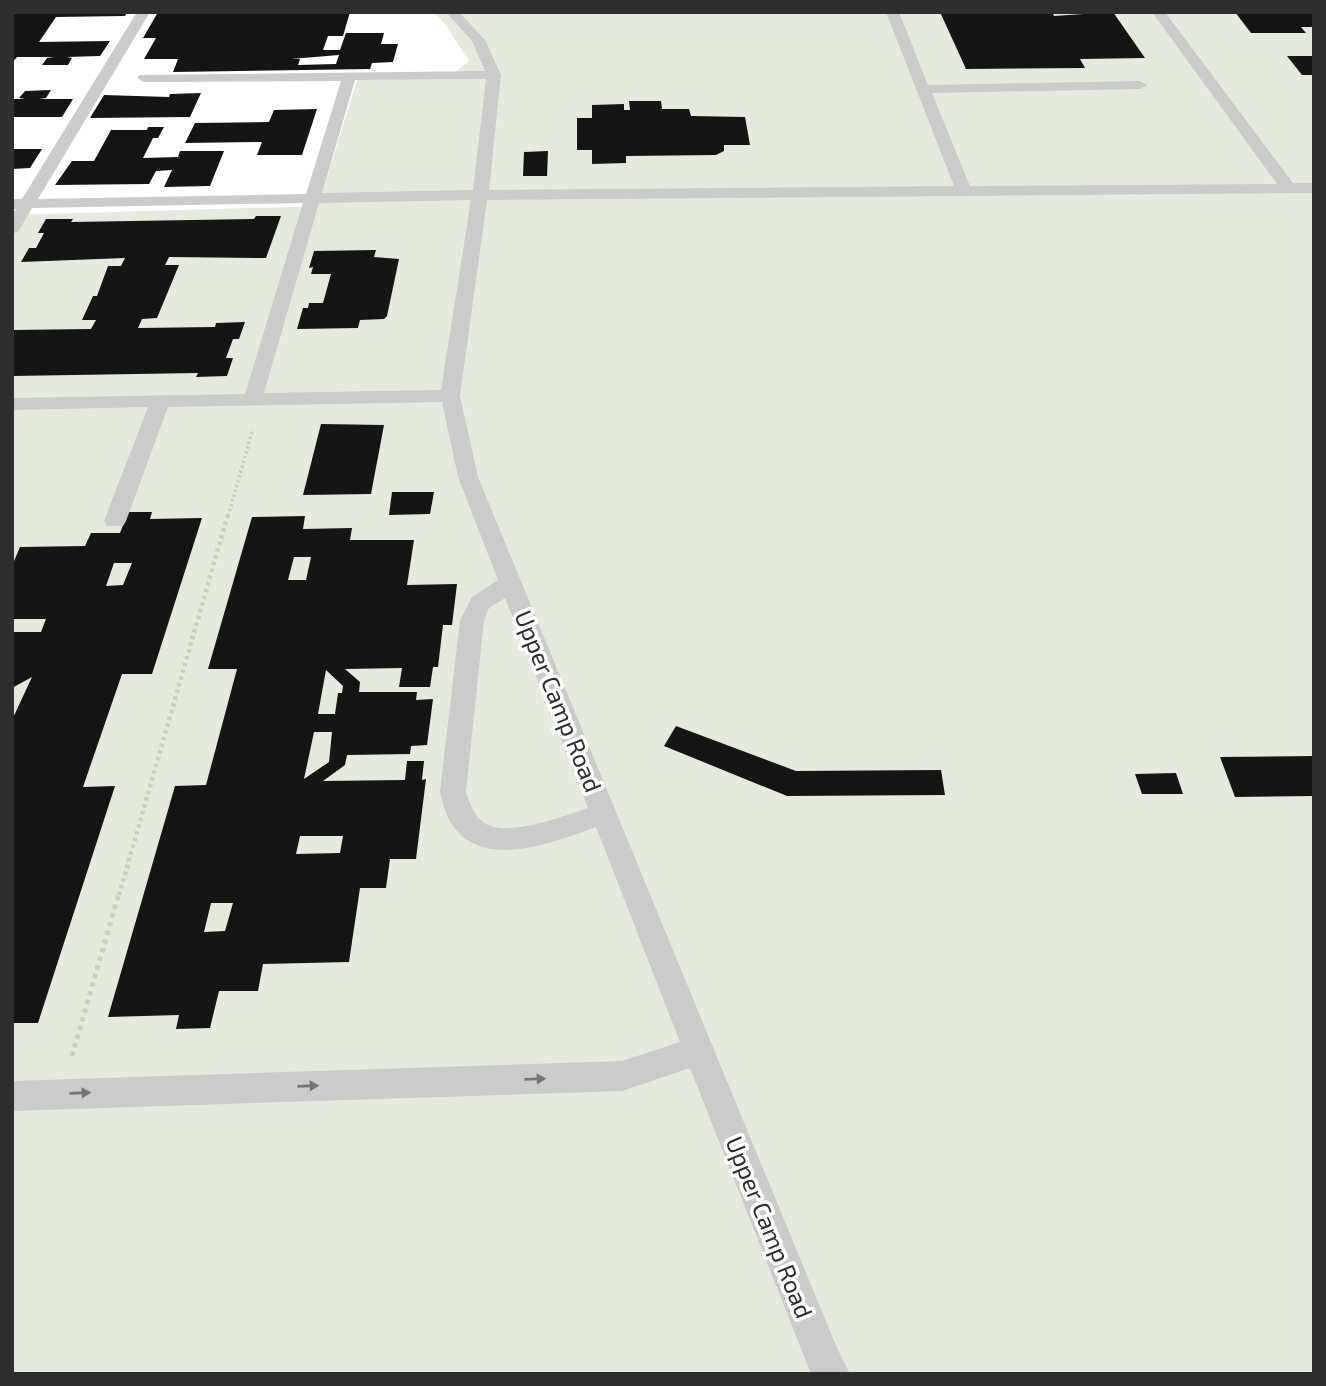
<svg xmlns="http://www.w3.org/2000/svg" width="1326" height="1386" viewBox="0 0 1326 1386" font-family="'Exo 2',sans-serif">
<rect width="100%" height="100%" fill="#fff"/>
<polygon fill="#e5ebdc" points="433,12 1314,12 1314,1374 12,1374 12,215 318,206 357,80 447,79 469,61 444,23"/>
<g fill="#151515" fill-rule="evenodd">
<polygon points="16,12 128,12 125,16 56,17 39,42 110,41 100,56 67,57 72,58 68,65 42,65 47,58 54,57 17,57 12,63 12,17"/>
<path d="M158,12H350L343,36H328L323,50H340L346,33H384L381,44H398L393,62L372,63L370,69L173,72L178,59H144L156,38H143ZM339,55L336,64L298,65L300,59H291Z"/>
<polygon points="940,12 1052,12 1054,16 1113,12 1145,58 1080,59 1085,68 966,69"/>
<polygon points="1235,12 1314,12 1314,27 1301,27 1306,33 1251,33"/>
<polygon points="1287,56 1314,56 1314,75 1302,75"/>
<polygon points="51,90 46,98 39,99 73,99 62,117 12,117 12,99 25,99 19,98 25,91"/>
<polygon points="201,93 190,117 90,118 104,95 169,97 170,94"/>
<polygon points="629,101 661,101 662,109 689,109 691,116 745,117 750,145 724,145 724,151 716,155 626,156 626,163 592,164 592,150 577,150 577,118 592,118 592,105 624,104 624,110 630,110"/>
<polygon points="317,109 302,155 257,155 262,142 185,143 195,123 269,122 274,110"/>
<polygon points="148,127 164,127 158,138 153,138 143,158 178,157 180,151 224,151 210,186 164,187 172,170 156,171 149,184 55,185 72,161 94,161 111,130 147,130"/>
<polygon points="12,149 42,149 30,168 12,169"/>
<polygon points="548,151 547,176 523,176 524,152"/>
<polygon points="256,216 281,216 266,258 169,257 165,265 179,265 157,318 142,319 138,328 215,327 216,323 245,322 239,339 233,339 226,358 233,358 227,376 196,377 198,373 12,376 12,330 91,329 96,320 82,320 93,296 97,296 108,266 121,266 125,258 21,262 29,248 36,248 44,233 38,233 46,219 73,219 71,222 254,219"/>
<polygon points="376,250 374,257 399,259 387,316 384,319 360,320 358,328 297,329 303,308 308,308 309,303 323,303 331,274 311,274 313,267 309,268 314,251"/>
<polygon points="321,424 384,425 371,494 303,495"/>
<polygon points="392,492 434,492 430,514 389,515"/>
<path d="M128,512H152L150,519L202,518L152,674H122L83,787L115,786L38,1023H12V720L32,677L12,688V632H41L46,619H12V566L20,547L85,546L91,533H120ZM114,563H132L123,585L106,586Z"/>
<path d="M305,516L303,529L352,528L350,540H414L407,585L457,584L452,625H443L438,667H433L430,687H399L402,668L345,669L360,682L359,692H417L416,700L433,699L427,745L411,746L410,754L347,755L345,765L323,781L405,780L407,761H424L422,780L426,779L416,859H390L386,888H360L349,962L263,964L258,991H219L210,1028L176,1029L179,1015L108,1017L175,786L206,785L237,669H208L252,517ZM294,557H311L306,580H288ZM326,670L343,686L342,693H338L335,714H318ZM314,732H332L329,762L304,779ZM300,836H343L340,853L296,854ZM211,903H233L225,931L204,932Z"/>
<polygon points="676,726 796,771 941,770 945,795 787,796 664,746"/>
<polygon points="1314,756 1314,796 1235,797 1220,757"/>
<polygon points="1176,773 1183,794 1142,794 1135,774"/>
</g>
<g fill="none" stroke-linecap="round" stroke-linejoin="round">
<polyline stroke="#cbcbcb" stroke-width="3.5" stroke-dasharray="2.5 2.5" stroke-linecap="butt" points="228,516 253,429"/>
<polyline stroke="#cbcbcb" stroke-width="4.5" stroke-dasharray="3.5 3.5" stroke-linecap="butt" points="119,895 228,514"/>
<polyline stroke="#cbcbcb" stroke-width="5" stroke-dasharray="4.5 4.5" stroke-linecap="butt" points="72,1056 119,893"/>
<path fill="#cbcbcb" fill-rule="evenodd" d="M137,12H150L38,199L306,194L341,81L144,82L137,78L139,75L485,71L472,41L446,12H459L485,40L501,75L489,190L954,186L886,12H899L928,85L1140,81L1147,85L1140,89L932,93L970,186L1277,184L1152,12H1165L1293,183H1314V193L487,200L460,396L478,477L837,1348L850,1374H811L690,1068L622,1091L12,1111V1081L622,1061L680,1042L596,827C554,842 482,872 451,823C445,814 443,802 440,792L460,620L472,597L498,580L458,477L442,402L168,407L126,521L123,526H107L104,521L148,407L12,410V398L245,394L303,203L32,208L18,232L12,233V214L16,209H12V199H22ZM486,79L473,190L322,193L355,80ZM471,200L441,390L264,393L319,203ZM505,598L588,808C564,816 510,837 486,824C474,817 470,804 466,792L484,620L489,608Z"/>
</g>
<defs><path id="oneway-solid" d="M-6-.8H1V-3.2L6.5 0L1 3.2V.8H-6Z" transform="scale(1.75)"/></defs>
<g fill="#757575">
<use href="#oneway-solid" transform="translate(535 1079) rotate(-2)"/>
<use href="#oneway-solid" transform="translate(308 1086) rotate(-2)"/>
<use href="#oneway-solid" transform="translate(80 1093) rotate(-2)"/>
</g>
<g text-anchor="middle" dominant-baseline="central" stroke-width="7" stroke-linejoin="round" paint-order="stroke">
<g font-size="24" fill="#2e2e2e" stroke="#fff">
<text transform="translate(559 701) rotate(68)">Upper Camp Road</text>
<text transform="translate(770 1227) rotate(68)">Upper Camp Road</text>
</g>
</g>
<rect width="1326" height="1386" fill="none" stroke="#2e2e2e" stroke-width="28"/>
</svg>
